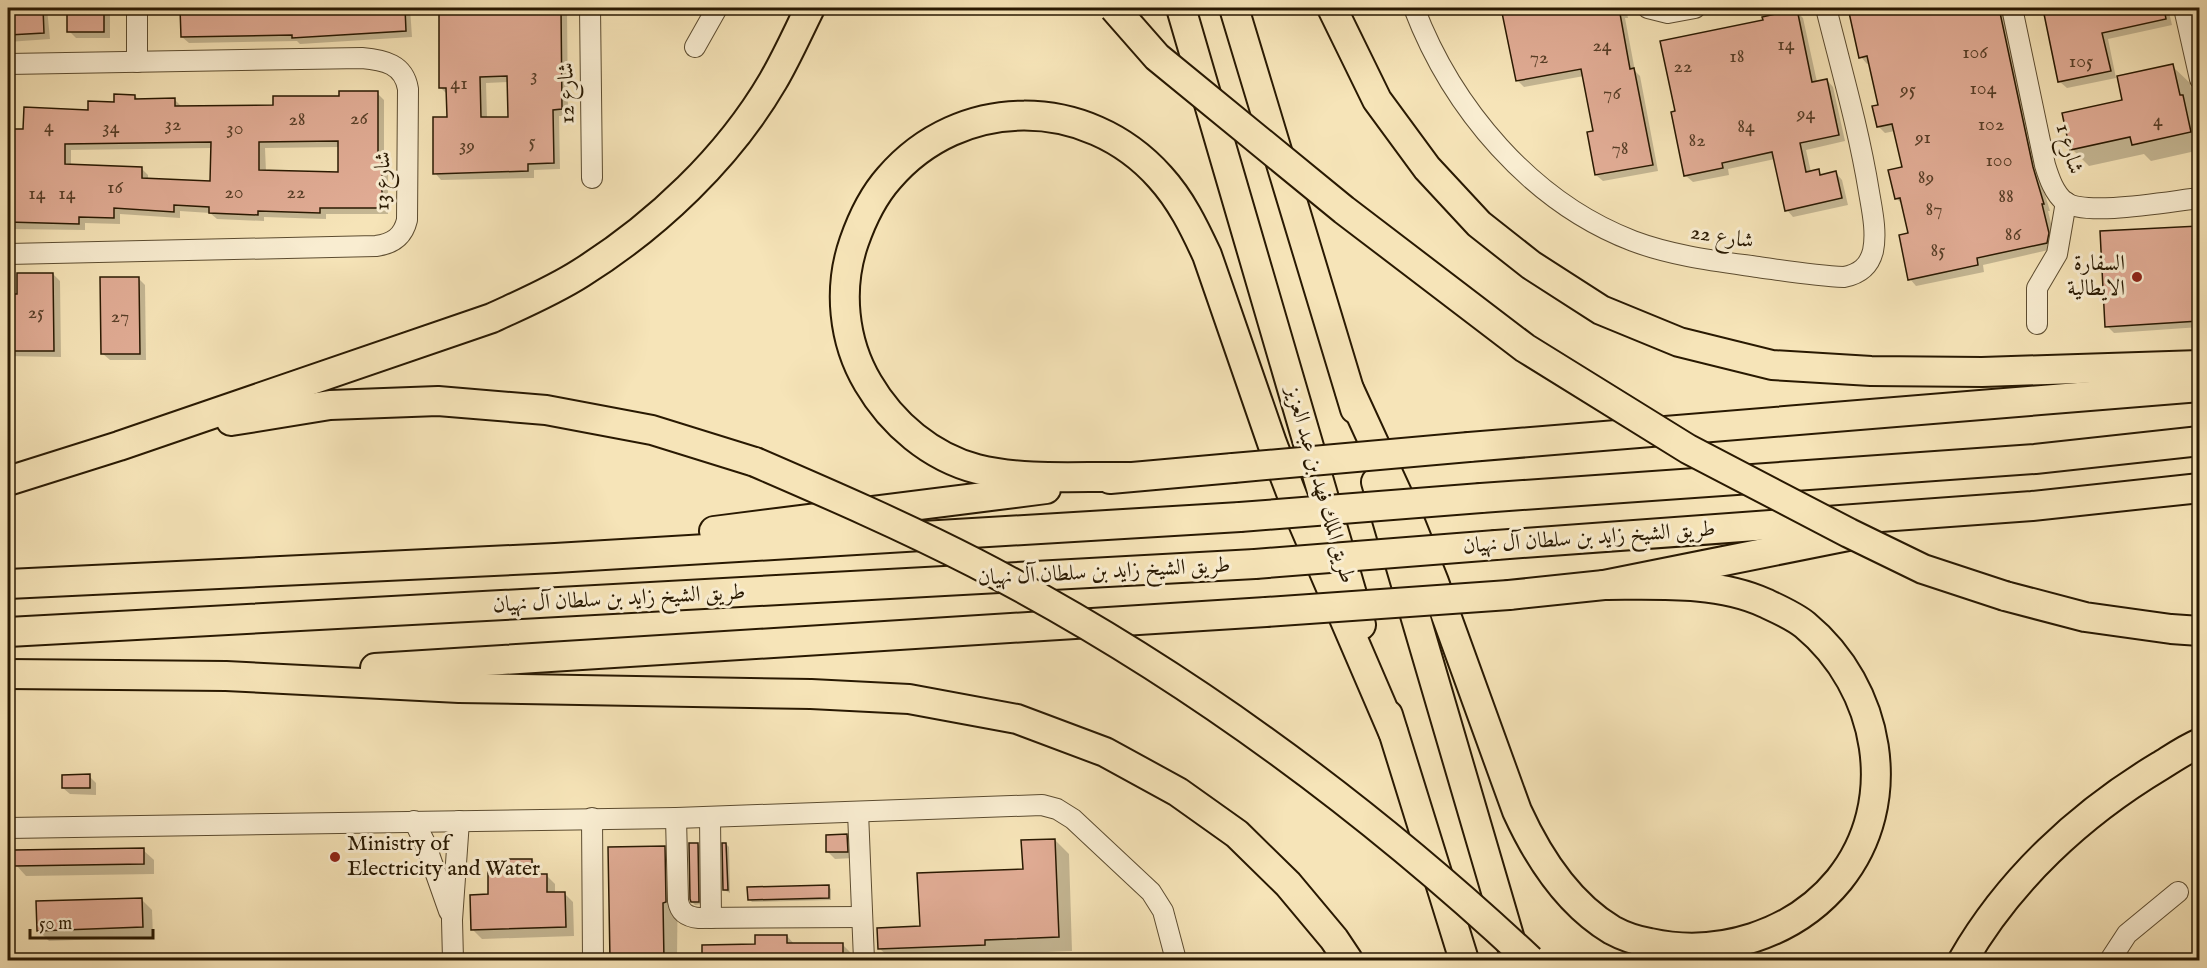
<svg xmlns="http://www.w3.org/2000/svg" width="2207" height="968" viewBox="0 0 2207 968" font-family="'IM FELL English',Amiri,serif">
<rect width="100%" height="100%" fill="#f6e4b8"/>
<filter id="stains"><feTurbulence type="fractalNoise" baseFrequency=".00333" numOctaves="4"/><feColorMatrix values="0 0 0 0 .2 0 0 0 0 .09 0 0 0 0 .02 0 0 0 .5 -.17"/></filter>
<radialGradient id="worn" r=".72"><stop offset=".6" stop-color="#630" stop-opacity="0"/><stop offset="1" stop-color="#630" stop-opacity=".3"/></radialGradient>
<g fill="#0003" fill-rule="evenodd">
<polygon points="8,8 47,8 50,39 8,42"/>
<polygon points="69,8 110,8 110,38 76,38 69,31"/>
<polygon points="181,8 410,8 412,37 300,44 297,41 189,43 182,37"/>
<path d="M441,8H459V12H491L493,14H544V8H567L568,116H559L560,169L534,170V178L441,180L435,173L448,118L447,94L441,88ZM508,82L509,118H487L486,83Z"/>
<polygon points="1504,8 1626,8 1628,18 1625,18 1635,71 1640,76 1658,171 1603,181 1596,175 1595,132 1584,76 1524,87 1517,80"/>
<polygon points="1850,8 2004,8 2039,175 2050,211 2048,211 2055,240 2053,249 1983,265 1984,272 1916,286 1910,279 1910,234 1903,205 1896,198 1904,168 1895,131 1885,133 1878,126 1880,106 1870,63 1867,64 1861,57"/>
<polygon points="2047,8 2168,8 2172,25 2108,39 2116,78 2067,88 2060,82 2046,15 2048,15"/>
<polygon points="1796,11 1803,18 1817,82 1827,80 1833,87 1845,141 1806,150 1811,172 1818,171 1823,176 1836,173 1842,180 1848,205 1793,217 1787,210 1775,159 1728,169 1729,175 1693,182 1686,176 1672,113 1677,112 1765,21"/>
<polygon points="2172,66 2190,83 2195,109 2200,113 2200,150 2151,161 2144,154 2089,166 2072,149 2124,101"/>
<path d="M377,93L384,100V163L388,167V214H326V219L264,217V221L217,219L210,213L180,211V218L120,214V224L85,223V230L8,229V130L24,131L135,96L139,100H175L182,107H275ZM340,147V174L266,172L265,148ZM212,148V182L148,180V175L141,168L71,166V150Z"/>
<polygon points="2200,227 2200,327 2114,333 2107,326 2101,232"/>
<polygon points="53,274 60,281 61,357 8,356 8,296 19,296"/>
<polygon points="138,278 145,285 146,360 110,360 103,354"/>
<polygon points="89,776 96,783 96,795 70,794 63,788"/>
<polygon points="846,836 853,842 854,858 835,859 828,852"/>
<polygon points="1055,840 1069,854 1072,951 998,954 999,959 892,960 880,949 1024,871"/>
<polygon points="698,844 701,847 701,904 695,905 692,902"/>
<polygon points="726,844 729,847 730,893 724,890"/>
<polygon points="664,848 678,862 677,960 611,960 610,849"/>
<polygon points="143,850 154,860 154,874 26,876 16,865"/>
<polygon points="532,860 540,869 540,876 547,876 555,884 555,894 564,893 573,902 574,936 482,939 473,930 490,896"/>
<polygon points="828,886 831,889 831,900 752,902 749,899"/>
<polygon points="141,899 152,910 153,937 49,941 38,930"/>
<polygon points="787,936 795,945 842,944 852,954 853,960 704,960 703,946 757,945"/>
</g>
<g fill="#e1ac95" stroke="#291902" stroke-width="1.5" fill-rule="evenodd">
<polygon points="8,8 43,8 44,33 9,35"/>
<rect x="67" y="8" width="37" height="24"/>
<polygon points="180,8 405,8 406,31 292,38 292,35 181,37"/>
<path d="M439,8H453V11L492,10V13L543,12V8H561L562,109L553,110L554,163L528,164V171L433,174V117H447L446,88H439ZM507,76L508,117H481L480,77Z"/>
<polygon points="1501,8 1619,8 1630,69 1634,68 1653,165 1595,175 1587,132 1593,131 1581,69 1516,81"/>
<polygon points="1848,8 1999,8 2033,167 2044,204 2042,204 2049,233 2047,243 1977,258 1978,265 1908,280 1899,235 1908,233 1900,198 1895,199 1888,170 1902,167 1892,124 1877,127 1872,106 1878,105 1867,56 1859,58"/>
<polygon points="2075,8 2164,8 2166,19 2102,33 2111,71 2058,82 2044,14"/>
<polygon points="1797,9 1812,82 1827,79 1839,135 1800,143 1806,172 1819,169 1820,175 1836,171 1842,198 1785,211 1772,152 1722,163 1723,168 1684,176 1671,112 1675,111 1660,41 1763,20 1762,17"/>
<polygon points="2173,64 2180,95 2183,95 2191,132 2132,145 2130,137 2070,150 2062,113 2122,100 2117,76"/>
<path d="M339,91H378V158H382V208H320V213L258,211V215L209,213V207L174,205V212L114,208V218L79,217V224L8,222V129H23L24,107L88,110V101L114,102V94L135,95V99L175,98V106L273,105V96H339ZM338,141V172L259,170V142ZM211,142L210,181L142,178V167L65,164V144Z"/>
<polygon points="2199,226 2199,321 2105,327 2100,231"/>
<polygon points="17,273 53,273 54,351 8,351 8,294 17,294"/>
<polygon points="100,277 139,277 140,354 101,354"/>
<polygon points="90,774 90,788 62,788 62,775"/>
<polygon points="847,834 848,852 826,852 826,835"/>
<polygon points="1055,839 1059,937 985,940 985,945 878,949 877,928 920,926 917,873 1023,869 1021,840"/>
<polygon points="689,843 698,843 699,902 691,902 690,899"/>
<polygon points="722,843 726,843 728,890 723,890"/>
<polygon points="665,846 666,902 663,903 664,960 610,960 608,847"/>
<polygon points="144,848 144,864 14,866 14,850"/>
<polygon points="488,859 532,859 532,874 547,874 547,892 565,892 566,927 471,930 470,895 488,894"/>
<polygon points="829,885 829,898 748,900 747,887"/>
<polygon points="142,898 143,927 37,931 36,901"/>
<polygon points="755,935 787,935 787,943 843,943 843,960 702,960 702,945 755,944"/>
</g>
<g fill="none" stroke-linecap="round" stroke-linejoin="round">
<defs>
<g id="minor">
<polyline points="137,8 137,62"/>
<polyline points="590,8 592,178"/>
<path d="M1414,8C1452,108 1531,202 1633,241C1673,256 1716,261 1758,267C1786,271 1815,276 1844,277C1859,274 1869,267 1873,251C1877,232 1872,210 1869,192C1859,130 1841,68 1826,8"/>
<polyline points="1648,8 1668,13 1695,8"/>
<path d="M2012,8L2045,165C2049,178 2054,193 2065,202C2086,217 2171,201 2200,198"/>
<polyline points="2184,8 2200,79"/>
<polyline points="695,47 717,8"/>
<path d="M8,64L362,58C384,60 404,64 408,89L407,220C403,237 392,244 376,246L8,254"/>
<polyline points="2037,324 2037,288 2057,254 2066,202"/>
<polyline points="858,812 864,960"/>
<polyline points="710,817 711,918"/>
<polyline points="592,818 593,960"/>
<path d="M676,818L678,901C680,913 688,917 699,918L861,917"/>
<polyline points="414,821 425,843 449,911"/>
<polyline points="8,828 676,818 1042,805 1057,809 1073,819 1151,892 1163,911 1176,960"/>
<polyline points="453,960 452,920 459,821"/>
<polyline points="2110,960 2127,934 2178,892"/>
</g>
<g id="highway">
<polyline points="1181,8 1361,625"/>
<polyline points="1234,8 1355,409"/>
<polyline points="1332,8 1377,100 1427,168 1479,224 1531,265 1601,310 1679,342 1772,365 1871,371 1982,372 2200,365"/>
<path d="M1350,391L1408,517L1434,582L1517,811C1538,857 1567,903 1612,930C1623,936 1638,941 1650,943C1718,958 1794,935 1839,880C1902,802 1880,687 1805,625C1794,616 1778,609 1765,603C1718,581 1655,585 1604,585"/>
<polyline points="231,421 330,405 438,401 546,410 652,430 755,462"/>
<polyline points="1469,447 2200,387"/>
<path d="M1128,477C1079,476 1026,481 977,469C931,457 892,424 868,383C843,341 838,288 854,242C862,219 873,196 889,178C960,95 1087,95 1160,177C1181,200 1194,227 1207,255L1272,443L1300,516L1393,732"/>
<polyline points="1110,479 1233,468"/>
<path d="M8,481L119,446L492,318C522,304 553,291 581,273C656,226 728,158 773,81C787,57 798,32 810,8"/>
<polyline points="1376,482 1514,953"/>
<polyline points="1481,498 2035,459 2200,441"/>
<polyline points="714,531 1046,489"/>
<polyline points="1496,545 2032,506 2200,488"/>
<polyline points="8,584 555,558 1240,517"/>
<polyline points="1509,595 1604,585 1858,534"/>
<polyline points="2005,596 2085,617 2171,629 2200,631"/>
<polyline points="8,632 1255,564"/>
<polyline points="375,668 1266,612"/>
<polyline points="8,674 226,676 459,688 811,694 909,699 1017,719 1105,752 1178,792 1237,834 1288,884 1334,939 1348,960"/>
<polyline points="1388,715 1464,960"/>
<path d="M1963,960C2009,880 2080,814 2160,766C2173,758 2186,749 2200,743"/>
</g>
</defs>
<use href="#minor" stroke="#5c4c30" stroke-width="22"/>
<use href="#highway" stroke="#291902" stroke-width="32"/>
<use href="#minor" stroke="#f9edd1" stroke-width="20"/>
<use href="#highway" stroke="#f6e4b8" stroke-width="28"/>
<defs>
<g id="highway-bridge">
<polyline points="1114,8 1157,57 1344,210 1525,348 1688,449 1849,533 1923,569 2005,596"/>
<path d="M755,462C829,494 903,526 975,563C1178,668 1363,804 1530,960"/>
<polyline points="1233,468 1469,447"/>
<polyline points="1240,517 1481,498"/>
<polyline points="1255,564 1496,545"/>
<polyline points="1266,612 1509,595"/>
</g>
</defs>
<use href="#highway-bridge" stroke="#291902" stroke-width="32" stroke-linecap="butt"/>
<use href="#highway-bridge" stroke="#f6e4b8" stroke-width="28"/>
</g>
<g fill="#8f2418" stroke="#f9edd1" stroke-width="2">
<circle cx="2137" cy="277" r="6"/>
<circle cx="335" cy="857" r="6"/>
</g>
<g text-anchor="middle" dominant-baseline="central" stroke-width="6" stroke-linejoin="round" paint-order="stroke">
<g font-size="20" fill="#573e27">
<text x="1786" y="44">14</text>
<text x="1602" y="45">24</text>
<text x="1975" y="52">106</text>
<text x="1737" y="56">18</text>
<text x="1539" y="57">72</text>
<text x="2081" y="61">105</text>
<text x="1683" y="66">22</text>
<text x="534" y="75">3</text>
<text x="459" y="83">41</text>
<text x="1983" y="88">104</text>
<text x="1908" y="89">95</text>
<text x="1612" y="93">76</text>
<text x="1806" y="113">94</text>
<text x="359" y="118">26</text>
<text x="297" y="119">28</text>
<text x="2158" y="120">4</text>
<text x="173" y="124">32</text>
<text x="1991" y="124">102</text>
<text x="49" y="126">4</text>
<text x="1746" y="126">84</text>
<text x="111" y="127">34</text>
<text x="235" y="128">30</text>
<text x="1923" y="137">91</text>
<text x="1697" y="140">82</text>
<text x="532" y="141">5</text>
<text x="467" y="145">39</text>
<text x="1620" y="148">78</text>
<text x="1999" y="160">100</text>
<text x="1926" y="177">89</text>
<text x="115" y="187">16</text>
<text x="234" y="192">20</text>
<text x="296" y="192">22</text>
<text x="37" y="193">14</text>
<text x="67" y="193">14</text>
<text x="2006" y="196">88</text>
<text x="1934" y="209">87</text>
<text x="2013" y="234">86</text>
<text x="1938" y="250">85</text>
<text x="36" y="312">25</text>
<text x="120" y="316">27</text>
</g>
<g font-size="22" fill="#291902" stroke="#f9edd1">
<text transform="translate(567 93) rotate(-91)">شارع 12</text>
<text transform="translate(2069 149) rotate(74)">شارع 1</text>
<text transform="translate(383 181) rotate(-89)">شارع 13</text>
<text transform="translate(1722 237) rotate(9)">شارع 22</text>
<text transform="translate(1320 485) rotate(74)">طريق الملك فهد بن عبد العزيز</text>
<text transform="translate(1589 538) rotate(-4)">طريق الشيخ زايد بن سلطان آل نهيان</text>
<text transform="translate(1104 572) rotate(-3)">طريق الشيخ زايد بن سلطان آل نهيان</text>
<text transform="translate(619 599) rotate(-3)">طريق الشيخ زايد بن سلطان آل نهيان</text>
</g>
<g font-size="22" fill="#291902" stroke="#f9edd1" text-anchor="end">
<text x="2125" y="264">السفارة<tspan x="2125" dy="25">الايطالية</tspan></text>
<text x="347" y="844" text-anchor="start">Ministry of<tspan x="347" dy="25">Electricity and Water</tspan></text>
</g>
</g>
<rect width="2207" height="968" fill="none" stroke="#f6e4b8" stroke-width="30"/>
<rect x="9" y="9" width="2189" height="950" fill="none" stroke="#291902" stroke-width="3"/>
<rect x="15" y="15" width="2177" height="938" fill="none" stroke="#291902" stroke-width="1.5"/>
<path d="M30 929v9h123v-9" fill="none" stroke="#291902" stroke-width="3"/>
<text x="39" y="929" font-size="18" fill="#291902" stroke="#f9edd1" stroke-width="4.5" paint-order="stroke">50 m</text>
<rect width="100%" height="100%" filter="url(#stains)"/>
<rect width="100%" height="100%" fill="url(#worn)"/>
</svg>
